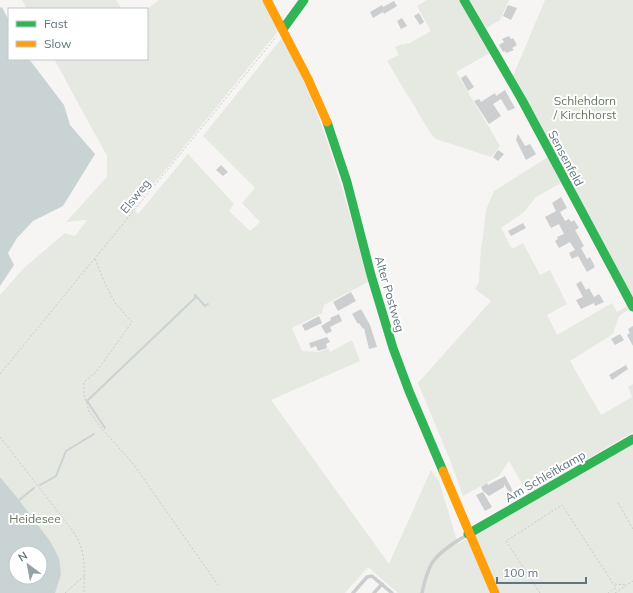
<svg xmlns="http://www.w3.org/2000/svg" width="633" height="593" viewBox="0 0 633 593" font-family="Mulish,sans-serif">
<rect width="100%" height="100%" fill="#f6f5f4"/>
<g fill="#e6e8e2" fill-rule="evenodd">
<polygon points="22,0 116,0 122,9 27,9"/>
<path d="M159,0H263L279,30L163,173L133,208L138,214L188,154L234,204L229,211L250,231L260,222L242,203L255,188L203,136L282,38C289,53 298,67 304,82C332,146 350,214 368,282L324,305L322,313L292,328L302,351L319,352L328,348L330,352L352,340L360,361L271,400L389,564L431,470L439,481L458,544L633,443V593H398L368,567L345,593H0V295L24,268L65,233L75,236L87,220L66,222L107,177V156L54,59H147V9ZM16,553H40V577H16Z"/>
<polygon points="427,0 460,0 490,53 456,72 500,146 491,157 436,139 431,134 387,61 399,55 395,47 402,44 403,45 407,43 408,44 431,31 417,6"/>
<polygon points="470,0 509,0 500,20 486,28"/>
<polygon points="545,0 633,0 633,299 513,76"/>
<polygon points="548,157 561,183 536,197 524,212 501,228 511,247 514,248 523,243 540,275 550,270 567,304 547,315 557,335 612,303 617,312 629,305 631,308 619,316 613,334 570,361 601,415 632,397 628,387 633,384 633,432 528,494 509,461 499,476 463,496 450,460 418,383 491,301 475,289 479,282 481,246 482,244 486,210 494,191"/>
</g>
<g fill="#cad3d4" fill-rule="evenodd">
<polygon points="2,7 9,21 9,59 29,59 64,105 70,125 95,154 63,206 33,221 17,238 8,253 14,265 0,286 0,8"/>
<path d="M0,477L19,500L50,541L59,558L61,574L55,593H0ZM16,553H40V577H16Z"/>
</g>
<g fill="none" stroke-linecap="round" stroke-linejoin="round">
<g stroke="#cad3d4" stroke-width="2">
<polyline points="105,428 87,401 195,298 195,295 205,306 208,304"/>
<polyline points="40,485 56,476 66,451 94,434"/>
<polyline points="18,501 34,488"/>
</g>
</g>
<g fill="#cdcecf">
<polygon points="394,1 397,6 384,14 383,12 373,18 370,12 382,5 383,7"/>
<polygon points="508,5 517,8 511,20 503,16"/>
<polygon points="419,13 424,22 420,25 414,16"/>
<polygon points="402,18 407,26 401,29 397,21"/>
<polygon points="509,36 511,39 513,38 517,45 512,48 514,50 506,53 505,51 503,52 499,45 504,42 502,39"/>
<polygon points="466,75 474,87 468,91 461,78"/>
<polygon points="505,90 515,108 508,111 501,99 493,104 501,116 489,124 474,101 479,99 481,102 495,93 496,96"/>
<polygon points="518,134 525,146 530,144 536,154 526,160 516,140"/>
<polygon points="498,150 504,154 498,161 493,157"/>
<polygon points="221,165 228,172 223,176 216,170"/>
<polygon points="561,197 567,208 560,212 565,221 569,219 571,222 574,220 579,228 575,230 584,246 581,248 587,259 590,257 595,267 587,272 578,256 572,259 569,253 575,250 570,242 559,248 555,241 558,239 557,237 564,234 559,224 551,228 545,217 556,211 552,203"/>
<polygon points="523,223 526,228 511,236 508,231"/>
<polygon points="581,281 586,290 589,288 594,297 599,294 604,302 595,306 594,303 581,309 576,300 583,297 576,284"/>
<polygon points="351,292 356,301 338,311 333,302"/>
<polygon points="361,309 370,325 377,347 369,349 364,328 363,329 359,323 358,324 352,314"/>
<polygon points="339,314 342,321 330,327 332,331 326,334 321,326 331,320 330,318"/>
<polygon points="319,316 322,323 305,331 302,325"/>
<polygon points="633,326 633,346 627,335 630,333 628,329"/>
<polygon points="620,334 624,340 615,345 611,339"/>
<polygon points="327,337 330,342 326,344 327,348 318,351 316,346 311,348 309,343"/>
<polygon points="626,365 628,369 612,380 609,375"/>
<polygon points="505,476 513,491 515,490 518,496 513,499 504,484 504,487 489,496 483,491 481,487 487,483 488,485"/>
<polygon points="483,492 492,507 485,511 476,495"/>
</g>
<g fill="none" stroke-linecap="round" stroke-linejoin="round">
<g stroke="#cacaca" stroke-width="1" stroke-dasharray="2 2" stroke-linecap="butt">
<polyline points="95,259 106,286 116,304 132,322 96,372 84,382 84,395 89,411 99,425 134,465 218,585"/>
<polyline points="0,374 276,37"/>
<path d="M0,437L69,526C72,531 77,536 79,542C86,558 84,576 84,593"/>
<polyline points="618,503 633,529"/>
<polyline points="615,584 626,585"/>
<polyline points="65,593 84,576"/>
<polyline points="540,593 506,541 562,505 616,588 608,593"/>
<polyline points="615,593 633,581"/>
</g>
<g stroke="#cccdce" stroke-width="3.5">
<polyline points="353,593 367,577 372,576 392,593"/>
<polyline points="374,593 382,584"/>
<path d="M422,593C424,583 427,572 432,563C440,551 455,542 467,535"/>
</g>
<g stroke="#30b455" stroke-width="9">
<polyline points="464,0 522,100 633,307"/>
<polyline points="283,29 304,0"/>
<polyline points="327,122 347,182 371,275 393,348 409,391 443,471"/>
<polyline points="468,534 633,439"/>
</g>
<g stroke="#ff9f0a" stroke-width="9">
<polyline points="267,0 308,79 327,122"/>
<polyline points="443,471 495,593"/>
</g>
</g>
<g text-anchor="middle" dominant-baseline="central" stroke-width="4" stroke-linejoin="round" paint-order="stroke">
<g font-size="12" fill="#677760" stroke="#fff">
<text x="585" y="100">Schlehdorn<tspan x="585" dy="14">/ Kirchhorst</tspan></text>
<text x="35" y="518">Heidesee</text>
</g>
<g font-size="12" fill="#61757e" stroke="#fff">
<text transform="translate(566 158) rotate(62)">Sensenfeld</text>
<text transform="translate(135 196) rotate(-51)">Elsweg</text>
<text transform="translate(390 294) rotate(74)">Alter Postweg</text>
<text transform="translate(545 476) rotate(-30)">Am Schleitkamp</text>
</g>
</g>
<rect x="8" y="8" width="140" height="52" fill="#ffffff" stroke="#c0c8cb"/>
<rect x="16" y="21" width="20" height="6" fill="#30b455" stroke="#c0c8cb"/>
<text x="44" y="28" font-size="12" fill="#61757e">Fast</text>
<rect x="16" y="41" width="20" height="6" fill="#ff9f0a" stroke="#c0c8cb"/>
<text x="44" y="48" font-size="12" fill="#61757e">Slow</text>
<g transform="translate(28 565) rotate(328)"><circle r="19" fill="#ffffff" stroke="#c0c8cb"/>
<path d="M0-3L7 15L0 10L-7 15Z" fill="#95a2a7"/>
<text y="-6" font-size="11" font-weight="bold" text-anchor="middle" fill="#61757e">N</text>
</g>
<path d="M497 577v6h89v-6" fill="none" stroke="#61757e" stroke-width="2"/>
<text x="503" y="577" font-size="12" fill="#61757e" stroke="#ffffff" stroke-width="3" paint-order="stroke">100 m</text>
</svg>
